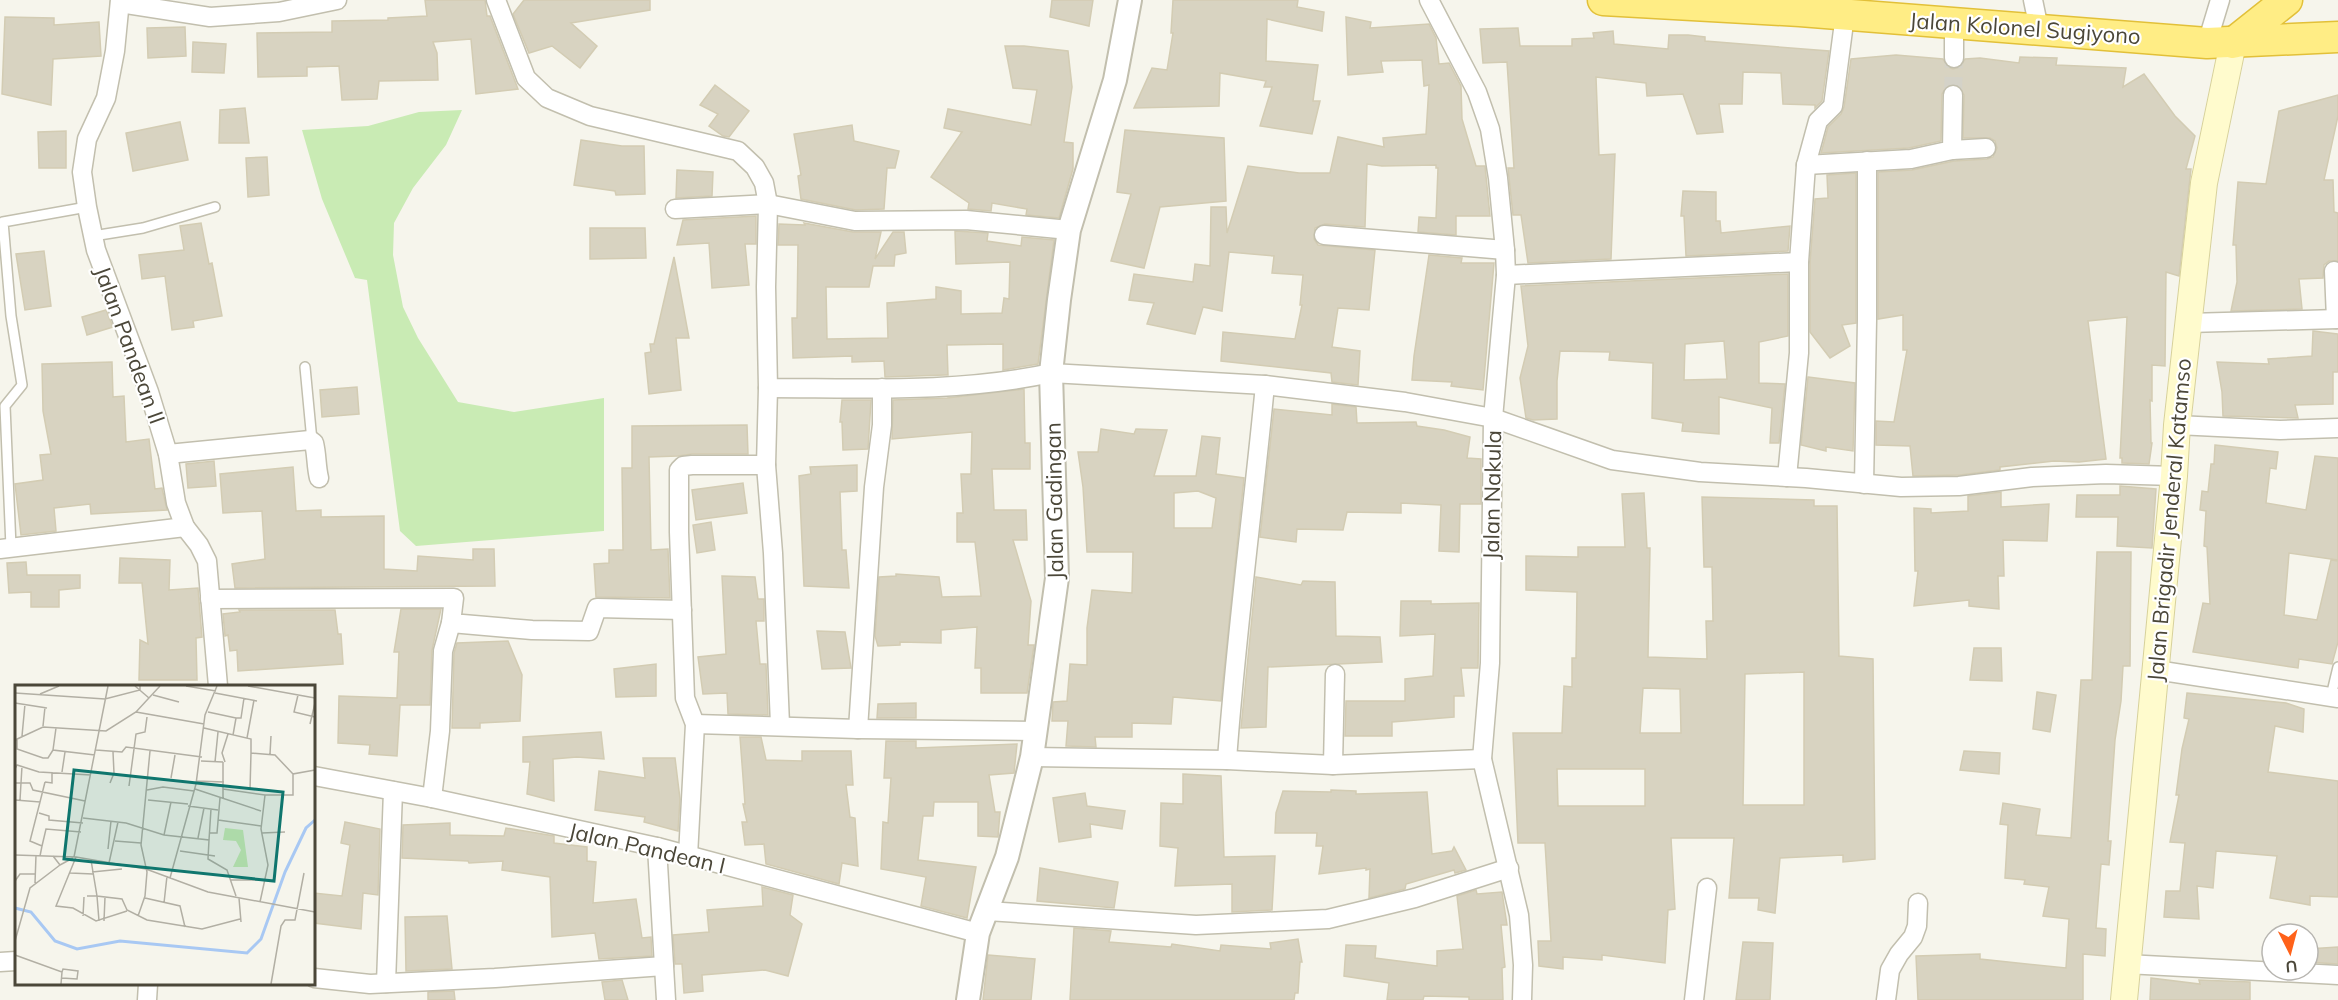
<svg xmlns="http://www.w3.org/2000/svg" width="2338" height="1000" viewBox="0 0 2338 1000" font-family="Mulish,sans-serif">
<rect width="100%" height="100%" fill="#f6f5ec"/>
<polygon fill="#c9ebb4" points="462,110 446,145 413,188 394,223 393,255 403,307 418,338 458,402 514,412 604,398 604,531 416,546 400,531 367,280 355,278 322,199 302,130 368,126 419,112"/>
<g fill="#d8d3c1" stroke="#d3ccb3" stroke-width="1.5" fill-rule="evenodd">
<polygon points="425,0 485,0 487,16 490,16 518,89 476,94 471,39 433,42 437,53 438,80 379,81 377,99 342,100 339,66 307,67 307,76 258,77 257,33 332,32 332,21 388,20 388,18 427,16"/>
<polygon points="524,0 650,0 650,10 571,23 597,46 580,68 552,46 529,53 513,14"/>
<polygon points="1052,0 1093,0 1089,26 1050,17"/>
<polygon points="1173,0 1298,0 1297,7 1324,12 1322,31 1267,19 1266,61 1318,65 1313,101 1320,101 1312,134 1260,126 1272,87 1264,87 1266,81 1220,73 1219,106 1134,108 1152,68 1167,70 1173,33 1171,33"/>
<polygon points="5,17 54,18 54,25 99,22 101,56 53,59 51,105 2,94"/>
<polygon points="1346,17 1371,22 1370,28 1429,24 1436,38 1439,64 1449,63 1461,86 1462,119 1476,166 1485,166 1490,216 1456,216 1456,235 1418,232 1419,217 1436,218 1438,168 1436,168 1436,165 1382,166 1367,164 1365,227 1325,224 1315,228 1314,239 1318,245 1375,250 1369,310 1338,308 1332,347 1360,351 1358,385 1332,382 1331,373 1221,361 1223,332 1295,339 1302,305 1300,305 1303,275 1272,273 1274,256 1229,252 1222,311 1203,307 1195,334 1147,324 1154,303 1129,300 1134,274 1193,282 1195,264 1210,266 1211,207 1226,207 1227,233 1248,166 1299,173 1330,173 1338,137 1384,147 1383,138 1426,134 1429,85 1424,86 1422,60 1381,61 1383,72 1348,75"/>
<polygon points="185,27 186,56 148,58 147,28"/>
<polygon points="1518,28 1520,46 1572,46 1572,39 1594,38 1593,33 1613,31 1614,44 1668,49 1669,35 1688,35 1705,37 1705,41 1829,51 1822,101 1815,108 1815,105 1783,104 1781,73 1743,72 1742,104 1719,104 1723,132 1697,134 1683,94 1647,96 1646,83 1596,77 1599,155 1615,154 1611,259 1528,263 1521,215 1513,215 1508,168 1514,168 1507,62 1483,63 1480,29"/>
<polygon points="193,42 226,44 224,73 192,72"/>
<polygon points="1005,46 1024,46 1068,51 1072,87 1064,142 1073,143 1073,169 1059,218 1026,215 1027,209 992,203 991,211 968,209 969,203 931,177 962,132 944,128 948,109 1031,125 1037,90 1013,88"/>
<polygon points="1896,55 1943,59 1948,67 1953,69 1960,67 1965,59 1980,58 2019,63 2020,57 2057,58 2056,65 2126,68 2123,87 2144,74 2175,116 2195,136 2186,169 2191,169 2179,276 2166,272 2165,366 2152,365 2152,401 2150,400 2151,443 2152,443 2149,464 2122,463 2122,458 2120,458 2127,317 2088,321 2106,459 2079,462 2054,461 2000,467 2000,470 1960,475 1913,476 1910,446 1876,445 1876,421 1894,422 1907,350 1903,350 1903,315 1878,319 1878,172 1912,170 1954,161 1987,159 1993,157 1997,148 1995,141 1990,138 1963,138 1964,95 1959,86 1953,84 1947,86 1942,94 1941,141 1909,148 1821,153 1828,127 1841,114 1844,107 1851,59"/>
<polygon points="715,85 749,111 729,137 723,136 709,126 718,114 700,105"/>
<polygon points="2338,95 2338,116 2324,180 2333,180 2334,212 2338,213 2338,261 2329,261 2324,265 2323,278 2299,279 2302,309 2231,311 2237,282 2236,245 2233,245 2238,182 2266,184 2279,111"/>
<polygon points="245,108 249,143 219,143 220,110"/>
<polygon points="180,122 188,160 133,171 126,133"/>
<polygon points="852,125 854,141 899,151 895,168 887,168 884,209 856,210 801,199 798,176 801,175 794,134"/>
<polygon points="1125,130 1224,138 1226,201 1160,207 1144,268 1111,261 1131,194 1117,192"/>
<polygon points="66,131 66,168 39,168 38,132"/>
<polygon points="581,140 622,146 644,146 645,194 616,195 615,191 574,185"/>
<polygon points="267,157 269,195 248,197 246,158"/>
<polygon points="677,170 713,172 712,196 676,198"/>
<polygon points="1856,173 1856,323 1842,325 1850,346 1830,358 1810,332 1810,262 1815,199 1828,198 1827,175"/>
<polygon points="1683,191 1716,192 1716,221 1720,221 1721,233 1790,226 1788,251 1686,256 1684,216 1681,216"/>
<polygon points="756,216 756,244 745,244 749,285 712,288 709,243 677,245 683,220"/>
<polygon points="201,223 209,264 212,263 222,316 193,321 194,327 172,330 165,276 142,279 139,255 184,250 180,226"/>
<polygon points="804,223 853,232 881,232 875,259 893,232 904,232 906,253 895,255 894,266 873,266 869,287 826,287 827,339 888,338 887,303 936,299 936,287 961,291 961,314 1002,313 1004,298 1009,299 1010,262 956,264 955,231 988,233 987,241 1021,246 1022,237 1054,240 1038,364 1003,370 1003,344 947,345 948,375 945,375 885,377 884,361 852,362 852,356 793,358 792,318 797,318 798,245 778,245 779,224 805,225"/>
<polygon points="590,228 645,228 646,258 590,259"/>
<polygon points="44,251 51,306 25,310 16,254"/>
<polygon points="1429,255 1462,258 1461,263 1494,263 1483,390 1451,386 1452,382 1412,380 1414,356"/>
<polygon points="674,257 689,338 676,338 681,390 649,394 645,353 651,352 650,344 654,344"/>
<path d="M1788,274V336L1759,342V383L1785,384L1779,443H1770L1772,408L1719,397V434L1682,431L1683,423L1652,418L1653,363L1609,360L1610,352L1560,351L1557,381V419L1533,420L1526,418L1520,378L1528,346L1521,286ZM1724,341L1727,379L1684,380L1685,344Z"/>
<polygon points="106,310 113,327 87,335 82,317"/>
<polygon points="2313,331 2338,334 2338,372 2333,372 2333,404 2295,405 2298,418 2223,416 2222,392 2217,362 2269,364 2268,359 2312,356"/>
<polygon points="112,362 113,397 124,396 126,442 149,439 155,489 162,488 167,510 91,514 90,504 54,508 56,531 21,535 15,484 43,480 40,455 51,454 43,411 42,364"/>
<polygon points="1808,377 1855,383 1853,451 1826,447 1826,451 1801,445"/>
<polygon points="357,387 359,414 322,417 320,390"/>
<polygon points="1024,389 1025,443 1030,443 1030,469 992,469 994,510 1026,510 1027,540 1013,540 1031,601 1028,645 1034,645 1027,693 981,693 981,668 975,668 977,627 941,630 941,643 900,642 900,645 878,646 875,636 879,577 896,576 896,574 939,577 942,597 981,596 975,542 957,542 957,513 963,513 961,474 971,474 972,432 892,439 893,400 947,398"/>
<polygon points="842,400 871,400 868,449 843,450 842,422 840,422"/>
<polygon points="1332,404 1356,407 1357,423 1416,422 1417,426 1444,430 1470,437 1467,458 1481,459 1481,504 1460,504 1459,552 1439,551 1441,505 1401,503 1401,513 1347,512 1343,530 1297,529 1296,542 1260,537 1274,409 1332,415"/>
<polygon points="747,425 748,454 692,454 678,456 649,457 651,550 668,549 670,598 596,597 594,564 609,563 609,550 623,550 622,468 632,468 632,426"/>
<path d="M1101,429L1134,434L1136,429L1167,430L1154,476H1196L1202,436L1220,438L1216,474L1244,478L1221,701L1173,697L1171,724L1132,723V737H1095L1096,747L1066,746L1068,721H1052L1053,702L1067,701L1070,664L1087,665V628L1092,590L1132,593L1133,552H1087L1083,487L1078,452H1098ZM1198,491L1216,498L1212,528H1174V493Z"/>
<polygon points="2215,445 2278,452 2276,469 2270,468 2266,503 2306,510 2315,456 2338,458 2338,560 2289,553 2284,615 2317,620 2331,560 2338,561 2338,642 2332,664 2299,659 2298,668 2193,652 2203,603 2210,604 2207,547 2204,546 2206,511 2200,510 2202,491 2208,492 2211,464 2214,464"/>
<polygon points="214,461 216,486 188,488 186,464"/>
<polygon points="857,465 857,491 840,492 842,550 846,550 849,588 804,586 799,476 811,474 810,467"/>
<polygon points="293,467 296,511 321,510 321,517 384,516 384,569 417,571 418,556 473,560 473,549 494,549 495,586 235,588 232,564 265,559 262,511 223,513 220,474"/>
<polygon points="743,483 747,513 696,520 692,490"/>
<polygon points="2120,486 2156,489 2152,548 2117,546 2118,517 2076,517 2077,495 2120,495"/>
<polygon points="2001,492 2001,507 2049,504 2047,541 2003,540 2004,576 1998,576 1999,609 1969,606 1969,600 1914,606 1918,571 1915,571 1914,508 1931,509 1931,513 1968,511 1968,496"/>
<path d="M1644,493L1647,548H1650L1648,657L1707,659L1706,621H1713L1712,567H1704L1702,497L1814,500V506H1837L1839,656L1873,659L1875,859L1843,862V855L1780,858L1775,913L1758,910L1759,898H1729L1734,838H1671L1675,909L1668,910L1665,963L1602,955V960L1563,957V969L1539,966L1538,941H1551L1545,843H1518L1513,733H1562L1564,686L1572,687V658H1576L1577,592L1526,590V556L1578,557V547H1625L1622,494ZM1804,672V805H1743L1745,674ZM1643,688L1680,689L1681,733H1640ZM1557,769H1645V806H1558Z"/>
<polygon points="711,522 715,550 697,553 693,525"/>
<polygon points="2097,552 2131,552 2130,666 2123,666 2121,701 2115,740 2108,841 2111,841 2109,865 2101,864 2096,928 2106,929 2105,956 2083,954 2083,1000 1918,1000 1916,956 1980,954 1980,959 2066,968 2069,919 2043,916 2049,887 2024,884 2025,880 2005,878 2008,825 2000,824 2003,803 2040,809 2036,835 2071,838 2081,680 2092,680"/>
<polygon points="120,558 170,560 169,590 198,588 202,637 196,638 197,680 139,680 140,640 148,644 142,583 119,583"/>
<polygon points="26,562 27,575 80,575 80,588 59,590 59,607 31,607 31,592 9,593 7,563"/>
<polygon points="722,576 755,577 758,599 764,599 764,621 756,621 760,664 766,664 768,715 728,714 727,693 703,694 698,657 726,654"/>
<polygon points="1256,577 1301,585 1303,581 1335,582 1336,636 1380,637 1382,662 1268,667 1266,727 1241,728"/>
<polygon points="1401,601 1431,601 1431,604 1479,603 1478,668 1461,668 1464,696 1454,696 1454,717 1392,722 1392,736 1345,736 1346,701 1405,701 1405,679 1433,676 1435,634 1400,636"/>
<polygon points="401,609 441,609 432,650 430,705 400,705 397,756 369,754 370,745 338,743 339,696 397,698 399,652 394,652"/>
<polygon points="239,610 335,610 338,634 341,634 343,664 238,671 237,650 230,651 228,635 225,636 223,614 240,612"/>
<polygon points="817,631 845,632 851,668 822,669"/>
<polygon points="508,641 522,675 520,721 480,723 480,728 452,728 454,653 457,643"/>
<polygon points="1974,648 2001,648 2002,681 1970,680"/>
<polygon points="656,664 656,696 616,697 614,669"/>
<polygon points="2037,692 2056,695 2050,732 2033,729"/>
<polygon points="2187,693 2286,703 2304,709 2303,732 2275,726 2268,772 2338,781 2338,897 2310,896 2310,905 2270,898 2277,856 2216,851 2213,888 2197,886 2199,919 2164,917 2166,891 2180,891 2185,843 2170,842 2179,795 2176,795 2182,749 2189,719 2184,718"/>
<polygon points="916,703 916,718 877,718 878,704"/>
<polygon points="601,732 604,759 577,757 553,759 554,801 527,794 530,762 523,762 523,737"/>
<polygon points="740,737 761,737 766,760 802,761 802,751 851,751 853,785 846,785 850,817 855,818 858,866 842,863 839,884 766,864 764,844 745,845 742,822 747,822 743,804 745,804"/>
<polygon points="886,741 916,741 916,748 1017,744 1014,773 989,775 995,812 1000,812 998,837 978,836 978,802 934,802 933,816 923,816 918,860 976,867 967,918 921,906 926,877 881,869 883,822 888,823 891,778 884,778"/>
<polygon points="1964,751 2000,753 1999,774 1960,770"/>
<polygon points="643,758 675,758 680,799 678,831 644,822 645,817 595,810 599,771 645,778"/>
<polygon points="1183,774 1221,776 1224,857 1275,856 1272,910 1232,912 1232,884 1175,886 1178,848 1160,846 1161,803 1183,804"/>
<polygon points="1331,790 1356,791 1356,794 1427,792 1432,854 1452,851 1454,847 1466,870 1455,873 1454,870 1406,884 1405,889 1369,898 1370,869 1366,870 1366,868 1319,874 1323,846 1316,846 1317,833 1275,833 1276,813 1283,791 1331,792"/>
<polygon points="1085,793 1087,806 1125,811 1122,829 1090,824 1091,837 1059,842 1053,798"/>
<polygon points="345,822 380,829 378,895 363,893 361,929 314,923 314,893 342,896 350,845 341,843"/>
<polygon points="450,823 450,835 504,836 506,828 554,836 554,843 587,847 587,861 596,862 593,903 636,899 642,938 651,937 652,956 599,959 595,933 552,937 550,877 502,870 503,861 469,863 468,861 402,858 403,825"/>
<polygon points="1040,868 1118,882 1114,908 1037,901"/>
<polygon points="762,887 793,895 790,915 802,924 788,976 765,970 702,975 703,991 684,993 682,964 675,964 673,935 709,932 707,910 763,906"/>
<polygon points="1476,890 1477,894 1502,892 1507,925 1501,925 1505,967 1502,968 1503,1000 1469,1000 1469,997 1424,996 1423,1000 1387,1000 1389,983 1344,976 1346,945 1376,946 1375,958 1437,966 1437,951 1463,949 1457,896"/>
<polygon points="447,916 452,969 406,971 405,917"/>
<polygon points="1074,928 1111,931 1109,942 1171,947 1172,944 1220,951 1221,945 1271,949 1270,943 1298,939 1302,962 1300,962 1298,993 1295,993 1294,1000 1070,1000"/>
<polygon points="1743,942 1773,943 1770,1000 1736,1000"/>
<polygon points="2338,947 2338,964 2308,962 2308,949"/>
<polygon points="988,955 1035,959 1031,1000 983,1000"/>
<polygon points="2151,978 2200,984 2199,980 2250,982 2250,1000 2150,1000"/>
<polygon points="622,980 628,1000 605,1000 602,982"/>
<polygon points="454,991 455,1000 428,1000 428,992"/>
</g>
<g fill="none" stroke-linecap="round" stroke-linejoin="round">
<polyline stroke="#d4d2c8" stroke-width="18" stroke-dasharray="18 9" stroke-linecap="butt" points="1953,95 1954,58"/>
<defs>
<g id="service">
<polyline points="93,236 143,228 215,207"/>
<polyline points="305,367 312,441"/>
<polyline points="11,547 5,406 22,385 11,316 3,222 87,207"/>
<polyline points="2331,696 2338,667"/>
</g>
<g id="minor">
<polyline points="120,0 115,51 106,98 87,139 82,172 87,207 96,250 149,392 168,454 176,503 185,527 199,545 207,561 218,686"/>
<path d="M496,0L526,78L547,98L590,116L738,151L755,167L764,183L768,204L766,287L768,388C862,388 959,393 1051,373L1265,385L1405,402L1493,418L1612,460L1700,472L1806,478L1901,487L1959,486L2032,477L2106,474L2174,476"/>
<polyline points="1429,0 1477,92 1490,129 1498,178 1505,250 1506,275 1493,418 1490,663 1482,759 1519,915 1523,965 1522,1000"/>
<polyline points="2033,0 2039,29"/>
<polyline points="120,3 210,17 279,12 337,0"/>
<polyline points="2207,43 2220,0"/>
<polyline points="1954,58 1954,23"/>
<polyline points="1952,150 1986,148"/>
<polyline points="1806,165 1911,159 1952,150 1953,95"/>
<polyline points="675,209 768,204 855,221 966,220 1069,230"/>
<polyline points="1324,235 1505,250"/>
<polyline points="2334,271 2336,319"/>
<polyline points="1506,275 1799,262"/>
<polyline points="2188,323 2338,319"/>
<polyline points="768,388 766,465 773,553 780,725"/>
<polyline points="2177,425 2280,430 2338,428"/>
<path d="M168,454L310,440L314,443C317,455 316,466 319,478"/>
<polyline points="1787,477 1799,353 1799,262 1806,165 1818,121 1833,106 1845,15"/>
<polyline points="1864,484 1867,320 1867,161"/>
<polyline points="0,549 185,527"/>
<polyline points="210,599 454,598 451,623 532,630 589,631 597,608 682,610"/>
<polyline points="2156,670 2338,698"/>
<polyline points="695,724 858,729 1036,731"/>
<polyline points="858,729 874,487 882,425 882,388"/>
<polyline points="1032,757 1227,760 1333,765 1482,759"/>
<path d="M1227,760C1236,634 1253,510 1265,385"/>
<polyline points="1333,765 1335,674"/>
<polyline points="314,776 432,798 657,847 978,933"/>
<polyline points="432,798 440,731 443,651 451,623"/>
<polyline points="657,847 666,1000"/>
<polyline points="688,856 695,724 685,698 679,532 679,470 683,466 692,465 766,465"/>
<polyline points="987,911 1196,925 1328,919 1415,898 1509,868"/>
<polyline points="0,962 16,961"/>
<polyline points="2126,964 2338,975"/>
<polyline points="314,978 370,984 495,978 664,966"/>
<polyline points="386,983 393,791"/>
<polyline points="147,1000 148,984"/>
<polyline points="1694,1000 1707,888"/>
<polyline points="1886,1000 1890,970 1899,954 1913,937 1917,926 1918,903"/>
</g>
<polyline id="tertiary" points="968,1000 978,933 1007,857 1032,757 1057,578 1051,373 1059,300 1069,230 1115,80 1130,0"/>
<polyline id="secondary" points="2124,1000 2174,476 2177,425 2204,183 2233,43"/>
<g id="trunk">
<polyline points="1603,0 1800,11 2207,43 2338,37"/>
<polyline points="2233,43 2287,0"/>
</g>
</defs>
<use href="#service" stroke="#c2bfae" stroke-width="12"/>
<use href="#minor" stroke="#c2bfae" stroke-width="21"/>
<use href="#tertiary" stroke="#c2bfae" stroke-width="26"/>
<use href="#secondary" stroke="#d7d19b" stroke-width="28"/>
<use href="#trunk" stroke="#e2c039" stroke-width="33"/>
<use href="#service" stroke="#fff" stroke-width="9"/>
<use href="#minor" stroke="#fff" stroke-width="18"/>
<use href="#tertiary" stroke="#fff" stroke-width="22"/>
<use href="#secondary" stroke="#fffbcd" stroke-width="26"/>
<use href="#trunk" stroke="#ffed85" stroke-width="30"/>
</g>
<g text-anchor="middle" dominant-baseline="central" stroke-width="4.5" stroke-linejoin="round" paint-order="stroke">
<g font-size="22" fill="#4b4739" stroke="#fff">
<text transform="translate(2025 28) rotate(4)">Jalan Kolonel Sugiyono</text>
<text transform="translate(130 345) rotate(70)">Jalan Pandean II</text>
<text transform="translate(1492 495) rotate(-89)">Jalan Nakula</text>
<text transform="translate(1054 501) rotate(-91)">Jalan Gadingan</text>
<text transform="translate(2169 520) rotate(-85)">Jalan Brigadir Jenderal Katamso</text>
<text transform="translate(647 848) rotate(13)">Jalan Pandean I</text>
</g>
</g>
<g transform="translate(15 685)">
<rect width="300" height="300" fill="#f6f5ec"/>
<path d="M210,143L228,145L233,182H218L226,165L221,156L208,155Z" fill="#c9ebb4"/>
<path fill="none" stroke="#a8c8f3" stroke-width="3" d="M0,223L16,227L40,256L62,264L105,256L232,268L246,254L270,187L291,143L300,135"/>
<path fill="none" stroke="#b2afa4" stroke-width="1.5" d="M120,1L134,13M171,1L201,6M233,1L300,13M0,8L90,14L125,5V1M200,8L242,16M25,9L44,1M138,10L164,17M283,10L279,27L300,32M0,18L32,23M121,27L189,39M193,27L221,33M295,39L300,18M28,41L30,22M41,43L38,65L80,70M189,43L236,54V68L260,70L278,89M218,50L221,33H226L229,13M7,51L10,19M232,53L239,15M2,54V64L28,73H33L38,65M0,55L28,42L91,46L121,27L145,1M81,65L107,67L111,62L187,72M255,69L256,51M186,76L208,77M200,77L203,47M210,77L207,68L213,49M0,84L2,80L24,87L76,90M47,87L50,67M300,90V109M156,93L160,70M182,96L209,97M30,97L37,98V87M0,98H15L18,105L70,116M95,98L99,88L98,67M114,101L121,49L130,47L132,32M180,104L246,126M208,104L250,110M132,105L148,102L179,106M235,105L236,68M208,114V77M0,115L25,117L30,97M5,115L7,81M133,115L173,119M25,117L15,156L27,161L25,171M173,121L203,125M24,128L34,131V135L68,138M68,133L111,138L149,150L194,155L193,174L212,185L221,211M203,135L246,141M195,148H202L205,113M247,148L270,147M149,150L156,117M183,153L189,123M194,155L196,124M100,156L126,158M27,161L31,144L66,147M93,164L96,136M165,166L200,171M0,170L61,172L131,184L193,207L300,227M38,171L45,180L58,173M59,172L93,1M61,172L41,221L58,223L81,236L112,226M76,175L82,211L107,214L112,225L132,235L187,244L225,234M94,178L103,137M77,187L107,184M55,188L78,189M155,193L181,99L190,30L202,1M216,195H248M0,196L5,189H20M20,198L21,170M72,211H82L84,236M130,213L165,221L170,242M224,213L226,237M245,217L253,180L246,144L250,110H278V89L300,85M149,218L152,191M68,231L69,212M123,231L130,211L132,187L126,160L135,66M89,236L90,212M0,256L15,203L45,180M0,270L47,287L46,299M47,293L62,294L63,286L48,284L47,287M256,299L266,241L270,235H280L289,188"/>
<path fill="#0f766e" fill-opacity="0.15" stroke="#0f766e" stroke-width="3" d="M59,85L268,107L259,196L49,174Z"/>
<rect width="300" height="300" fill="none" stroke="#4b4739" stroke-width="3"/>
</g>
<g transform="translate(2290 952) rotate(174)"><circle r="28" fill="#ffffff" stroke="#b7b5b0" stroke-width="1.5"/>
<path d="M0-4.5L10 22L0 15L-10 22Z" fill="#ff621a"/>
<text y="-9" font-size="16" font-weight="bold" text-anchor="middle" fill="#4b4739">U</text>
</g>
</svg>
